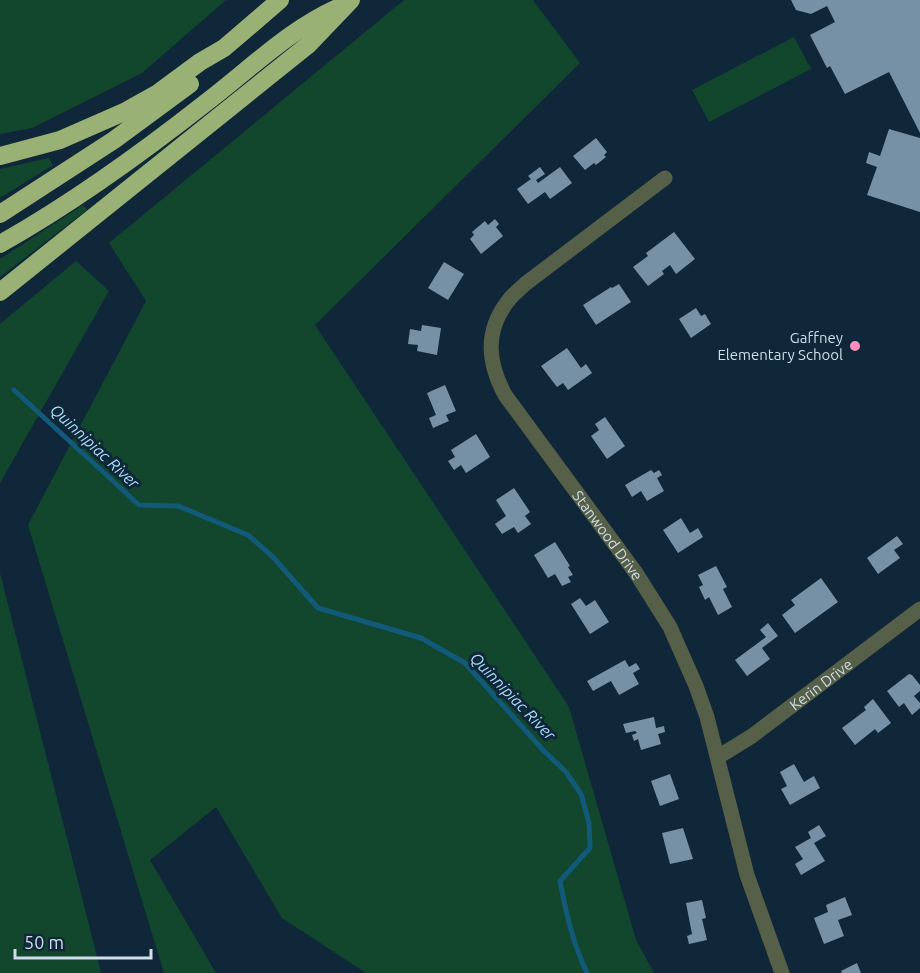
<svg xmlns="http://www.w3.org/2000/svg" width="920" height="973" viewBox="0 0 920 973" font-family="Ubuntu,sans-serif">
<rect width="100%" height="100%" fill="#0f2738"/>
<g fill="#12472d">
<polygon points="0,0 226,0 142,73 32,128 0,134"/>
<polygon points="404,0 533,0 580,63 315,325 569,707 636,940 654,973 366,973 282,918 216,807 150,860 216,973 164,973 28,525 146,301 109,243"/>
<polygon points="794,37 811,69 709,122 692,90"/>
<polygon points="49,158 53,165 0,198 0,169"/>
<polygon points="83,205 87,210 0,277 0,259"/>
<polygon points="76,261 109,291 0,483 0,324"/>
<polygon points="0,573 101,973 0,973"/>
</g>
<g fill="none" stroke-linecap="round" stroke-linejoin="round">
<path stroke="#12597a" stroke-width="5" d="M14,390L139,505L178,506L248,535L272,556L318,608L421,638L465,663L543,750L566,772L581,794L589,823L590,848L560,881C566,913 573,944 587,973"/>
</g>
<g fill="#7691a6">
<polygon points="791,0 920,0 920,133 889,72 845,94 830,66 827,68 810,35 835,22 827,6 811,14 796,10"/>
<polygon points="889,129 920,138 920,212 867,195 877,167 866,163 869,152 880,156"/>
<polygon points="596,138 607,152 604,155 606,157 596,165 594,163 585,170 573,156"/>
<polygon points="540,167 545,174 536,180 538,183 560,167 572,183 550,199 545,192 528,204 517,189 531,179 528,176"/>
<polygon points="495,219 499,224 496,227 503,236 481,254 470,239 474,235 472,232 485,221 488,225"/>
<polygon points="674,232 695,259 676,274 670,265 662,271 664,274 648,286 633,267 648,256 646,253"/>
<polygon points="444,262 464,274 448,300 428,288"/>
<polygon points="619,284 631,302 596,325 583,305 611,287 612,288"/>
<polygon points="696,308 701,316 705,314 711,324 691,338 679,319"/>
<polygon points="422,325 441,328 437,355 417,351 418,345 408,344 410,329 421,331"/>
<polygon points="567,348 581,368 586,364 592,373 568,390 563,383 557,387 541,366"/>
<polygon points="445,385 456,411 446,415 449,421 433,428 429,418 436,415 427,393"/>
<polygon points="605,417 625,446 607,459 591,436 599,430 595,424"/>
<polygon points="476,434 490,457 466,473 461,465 454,470 448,461 455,457 451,450"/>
<polygon points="651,470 654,473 659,470 662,475 657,478 664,491 647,501 641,491 632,497 625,485"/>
<polygon points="514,488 530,512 525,516 531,524 518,533 514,527 502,534 495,524 506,516 496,500"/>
<polygon points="681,518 690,533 698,528 703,537 678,553 663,530"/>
<polygon points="897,536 903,544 894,550 900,558 878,574 867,558"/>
<polygon points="555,542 570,566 568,567 573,575 568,577 571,582 562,586 555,574 548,578 534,555"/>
<polygon points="716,566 727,587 723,589 732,607 718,615 709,597 705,600 699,587 703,585 698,575"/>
<polygon points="821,578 838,602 795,633 782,615 795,605 791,600"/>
<polygon points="580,598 586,606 595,600 609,622 590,634 571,604"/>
<polygon points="768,623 778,636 762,648 770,659 747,676 735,660 766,637 760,630"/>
<polygon points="625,660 629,667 636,663 640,669 633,673 639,684 619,695 611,681 593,691 587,681"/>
<polygon points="909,674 912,675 920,685 920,691 914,696 920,703 920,708 912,715 904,703 899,707 887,691"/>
<polygon points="873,699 891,723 878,733 875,729 855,745 842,728 866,710 864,707"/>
<polygon points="654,717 656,728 664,726 665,732 658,734 661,744 641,750 638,739 634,741 632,735 637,733 635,731 626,733 623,724"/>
<polygon points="794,764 804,782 814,776 820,788 790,805 781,789 787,786 780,772"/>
<polygon points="670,774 679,799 660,806 651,781"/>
<polygon points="819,825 826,836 814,843 825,861 801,875 795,864 803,859 795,847 811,838 808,832"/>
<polygon points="683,828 693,859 670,864 662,833"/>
<polygon points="845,897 852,915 838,920 844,936 824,944 814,918 828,912 826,905"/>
<polygon points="702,900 706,918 702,919 707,940 689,944 687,936 692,934 686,903"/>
<polygon points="857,963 861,973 842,973 841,971"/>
</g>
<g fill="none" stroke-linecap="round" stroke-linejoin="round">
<g stroke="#565f48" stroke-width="15">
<path id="s1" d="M665,178L525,284C519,290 512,295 508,301C484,332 488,363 505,395L636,573L670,627L696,686L707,717L747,875L782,973"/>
<path id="s2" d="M718,757L752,736L920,609"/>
</g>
<g stroke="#99b175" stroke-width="18">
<polyline points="0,156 60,140 124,112 158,93 200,62 224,48 280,0"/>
<polyline points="0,214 114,140 190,84"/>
<path d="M0,244C73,203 142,153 208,101C251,68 292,27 342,6"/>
<polyline points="0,292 308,45 351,0"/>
</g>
</g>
<circle fill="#fe8ebd" stroke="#0f2738" stroke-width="2" cx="855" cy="346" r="6"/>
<g text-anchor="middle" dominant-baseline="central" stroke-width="6" stroke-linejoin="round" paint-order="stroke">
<g font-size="15" fill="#cfdee9" stroke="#0f2738" text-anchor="end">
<text x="843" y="337">Gaffney<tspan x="843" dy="17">Elementary School</tspan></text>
</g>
<g font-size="15" fill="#cfdee9" stroke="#0f2738">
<text stroke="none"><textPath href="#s1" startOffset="474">Stanwood Drive</textPath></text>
<text stroke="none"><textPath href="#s2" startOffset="126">Kerin Drive</textPath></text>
</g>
<g font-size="16" font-style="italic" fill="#abdffe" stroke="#0f2738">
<text transform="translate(95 446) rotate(43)">Quinnipiac River</text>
<text transform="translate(513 696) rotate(46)">Quinnipiac River</text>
</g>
</g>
<path d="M15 949v9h136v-9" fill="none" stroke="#cfdee9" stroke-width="3"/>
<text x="24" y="949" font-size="18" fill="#cfdee9" stroke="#0f2738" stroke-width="4.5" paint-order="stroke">50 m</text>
</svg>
